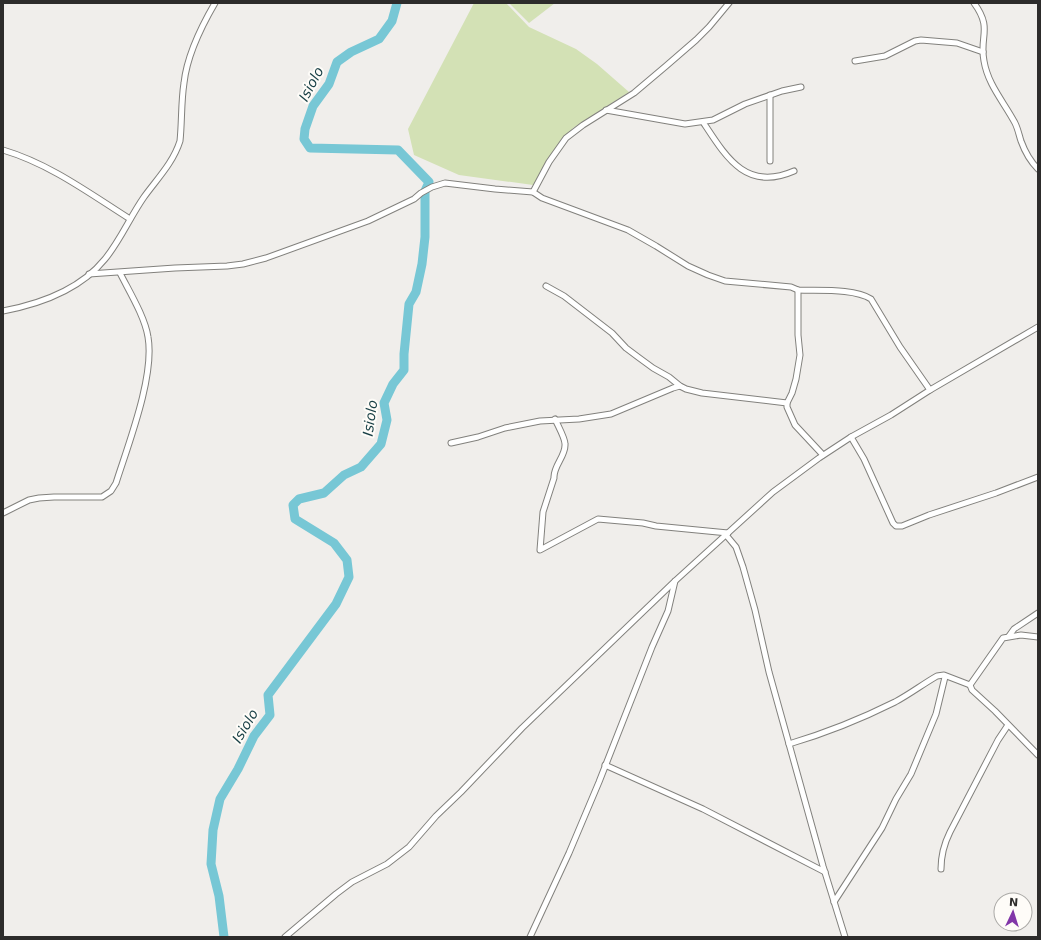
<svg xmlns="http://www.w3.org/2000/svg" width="1041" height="940" viewBox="0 0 1041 940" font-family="'DejaVu Sans',sans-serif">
<rect width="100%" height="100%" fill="#f0eeeb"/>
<g fill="#d3e1b5">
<polygon points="474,3 506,3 529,27 576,49 597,64 629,92 573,128 552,156 533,185 459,175 414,155 408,129"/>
<polygon points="509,3 555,3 529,23"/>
</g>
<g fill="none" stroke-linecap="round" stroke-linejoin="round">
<polyline stroke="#77c7d5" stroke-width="9" points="224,937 219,896 211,864 213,830 220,799 238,769 254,736 270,715 268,695 336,604 349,577 347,560 334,543 295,519 293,505 299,499 324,493 344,475 361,467 381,444 387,420 384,403 393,384 404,370 404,354 409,304 416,292 422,264 425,237 425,191 429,182 398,150 310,148 304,139 305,129 313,106 329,84 337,62 351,52 379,39 392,21 397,3"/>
<defs>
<g id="minor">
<path d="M974,3C993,29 979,36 984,61C988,85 1004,102 1015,123C1018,129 1019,135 1021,141C1025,152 1030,161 1038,169"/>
<polyline points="855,61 885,56 915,41 921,40 957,43 983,52"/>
<polyline points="606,110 685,124 713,120 745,104 782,91 801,87"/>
<path d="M703,122C726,157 746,192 794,171"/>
<path d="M3,150C50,164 89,193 130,219"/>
<polyline points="770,161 770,95"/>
<polyline points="533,192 549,162 566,138 583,125 634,93 666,66 696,40 709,27 729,3"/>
<path d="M89,274L175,268L227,266L243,264L266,258L368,221L414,199L421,193L432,187L445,183L495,189L533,192L542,198L628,230L656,246L688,266L708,275L725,281L791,287L798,290C818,291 854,288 871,299L900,347L930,390"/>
<polyline points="546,286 564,296 612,333 626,348 638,357 653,368 669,377 680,386 686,389 702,393 787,403"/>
<polyline points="798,290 798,335 800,355 796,379 792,393 787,403 787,407 795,425 823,455"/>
<path d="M3,311C40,304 80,290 105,259C120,241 130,217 144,197C157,179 173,163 180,141C182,122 181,102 184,83C187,55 201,27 215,3"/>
<path d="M555,419C558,426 565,438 565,444C566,456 553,466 554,478L543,512L540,550L598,519L643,523L656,526L728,533"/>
<polyline points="851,437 864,459 893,523 896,526 902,526 929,515 996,493 1038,477"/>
<polyline points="451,443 478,437 505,428 540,421 579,419 611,414 673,388 680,386"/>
<path d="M3,513L29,500L39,498L54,497H102L111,491L116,483C128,445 155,376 148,337C145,317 129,291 120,273"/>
<polyline points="726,535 736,547 743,567 755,610 769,672 823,866 845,937"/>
<polyline points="1009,636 1014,629 1038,613"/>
<polyline points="1038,637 1021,635 1003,638 970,685 972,690 995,711 1038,755"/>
<path d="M789,744C826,733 861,719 895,702C910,694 923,684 937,676L944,675L970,685"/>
<polyline points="605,765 703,809 825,872"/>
<path d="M941,869C941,856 944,844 950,832L998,740L1008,725"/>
<polyline points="834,902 882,828 896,799 911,774 936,714 945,677"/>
<polyline points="285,937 336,894 352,882 387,864 409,847 436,816 461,792 522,728 675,581 773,492 819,458 851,437 891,415 930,390 1038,327"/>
<polyline points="530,937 569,853 599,782 652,647 668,611 675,581"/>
</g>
</defs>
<use href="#minor" stroke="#82817d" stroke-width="7"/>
<use href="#minor" stroke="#fff" stroke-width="5"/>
</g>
<g text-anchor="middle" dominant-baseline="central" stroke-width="4" stroke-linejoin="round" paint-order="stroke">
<g font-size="14" font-style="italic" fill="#173e44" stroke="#fefcf8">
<text transform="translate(311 84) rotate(-62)">Isiolo</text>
<text transform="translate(370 418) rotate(-82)">Isiolo</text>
<text transform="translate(245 726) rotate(-59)">Isiolo</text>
</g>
</g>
<rect width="1041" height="940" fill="none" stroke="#2d2c2b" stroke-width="8"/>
<g transform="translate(1013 912) rotate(4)"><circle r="19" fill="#fefcf8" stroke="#aaa9a6"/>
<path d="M0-3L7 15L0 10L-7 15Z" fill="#8136a8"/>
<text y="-6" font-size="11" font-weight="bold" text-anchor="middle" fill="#2d2c2b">N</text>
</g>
</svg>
